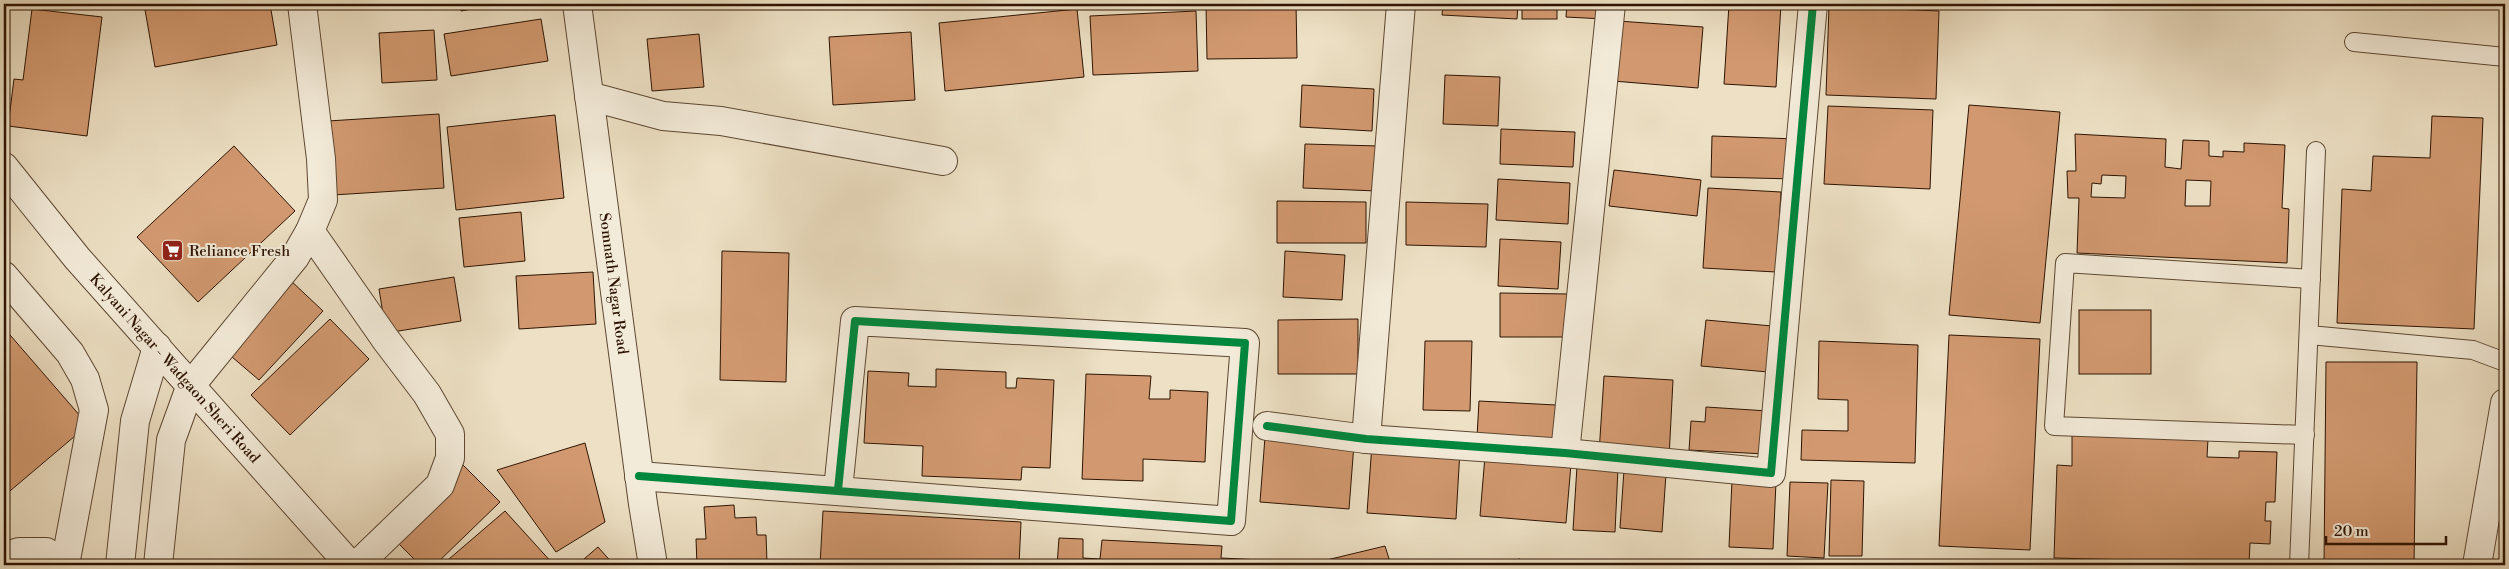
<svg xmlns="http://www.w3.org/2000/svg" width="2509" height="569" viewBox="0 0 2509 569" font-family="'Libre Bodoni',serif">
<rect width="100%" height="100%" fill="#ede0c4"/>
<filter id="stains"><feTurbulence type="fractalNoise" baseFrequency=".004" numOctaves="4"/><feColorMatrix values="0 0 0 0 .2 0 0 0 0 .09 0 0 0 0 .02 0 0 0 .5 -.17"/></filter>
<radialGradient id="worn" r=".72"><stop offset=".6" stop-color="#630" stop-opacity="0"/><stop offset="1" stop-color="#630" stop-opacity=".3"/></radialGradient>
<g fill="#d29970" stroke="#2d1402" fill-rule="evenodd">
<polygon points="144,4 270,4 277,45 155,67"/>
<polygon points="459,4 500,4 461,11"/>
<polygon points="768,4 835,4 768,8"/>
<polygon points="1206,4 1296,4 1297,58 1207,59"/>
<polygon points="1443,4 1518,4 1517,19 1442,15"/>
<rect x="1522" y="4" width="35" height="15"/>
<polygon points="1567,4 1605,4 1604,19 1566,17"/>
<polygon points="1729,4 1781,4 1776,87 1724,84"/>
<polygon points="1829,6 1939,11 1936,99 1826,95"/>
<polygon points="32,9 102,17 87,136 8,126 14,79 23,80"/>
<polygon points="1077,9 1084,77 945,91 939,23"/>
<polygon points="1196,11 1198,71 1093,75 1090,16"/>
<polygon points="541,19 548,61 451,76 444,34"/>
<polygon points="1618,21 1703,27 1698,88 1613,81"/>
<polygon points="434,30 437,80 382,83 379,33"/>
<polygon points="911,32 915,100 833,105 829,37"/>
<polygon points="699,34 704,87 652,91 647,39"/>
<polygon points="1445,75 1500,77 1498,126 1443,124"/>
<polygon points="1302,85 1374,89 1372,131 1300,127"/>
<polygon points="1969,105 2060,112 2040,323 1949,315"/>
<polygon points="1828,106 1933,110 1930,189 1824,184"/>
<polygon points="439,114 444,188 333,195 328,121"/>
<polygon points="555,115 564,198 456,210 447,127"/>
<polygon points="2432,116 2483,118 2474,329 2337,323 2342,189 2371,191 2373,156 2430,158"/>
<polygon points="1501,129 1575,132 1573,167 1500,164"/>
<path d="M2075,134L2166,139L2165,167L2181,169L2183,140L2209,141V156L2223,157V151L2244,152V143L2285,145L2282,208L2289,209L2287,263L2077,253L2079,198H2068L2067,171H2076ZM2102,175L2126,176L2125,198L2091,197L2092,183L2101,184ZM2186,180L2211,181L2210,206H2185Z"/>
<polygon points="1712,136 1797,139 1795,179 1711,177"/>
<polygon points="1305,144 1379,146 1377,191 1303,188"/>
<polygon points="234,146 295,211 198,302 137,237"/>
<polygon points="1614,170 1701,180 1697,216 1609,206"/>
<polygon points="1498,179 1570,183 1568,224 1496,220"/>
<polygon points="1708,188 1781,192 1776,272 1703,268"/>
<polygon points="1277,201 1366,202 1366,243 1277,243"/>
<polygon points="1406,202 1488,204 1486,247 1406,245"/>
<polygon points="521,212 525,261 464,267 459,218"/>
<polygon points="1500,239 1561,242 1558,289 1498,286"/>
<polygon points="722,251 789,253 786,382 720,380"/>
<polygon points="1285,251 1345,255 1342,300 1283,297"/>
<polygon points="593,272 596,324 519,329 516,276"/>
<polygon points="454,277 461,321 386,333 379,289"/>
<polygon points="288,278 323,311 259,380 225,351"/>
<polygon points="1500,293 1569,294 1568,337 1500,337"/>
<rect x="2079" y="310" width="72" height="64"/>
<polygon points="330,319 369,359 290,435 251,395"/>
<polygon points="1358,319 1358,374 1278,374 1278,320"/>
<polygon points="1706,320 1772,326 1768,372 1701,366"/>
<polygon points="4,328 88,425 4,496"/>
<polygon points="1949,335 2040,339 2030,550 1939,546"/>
<polygon points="1425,341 1472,341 1470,411 1423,410"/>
<polygon points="1819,341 1918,345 1915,463 1801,460 1802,430 1848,431 1848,400 1818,399"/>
<polygon points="2326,362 2417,362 2414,565 2324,565"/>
<polygon points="936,369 1006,372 1006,388 1016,388 1017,378 1054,380 1050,468 1022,467 1021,480 922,476 923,446 864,443 868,371 909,373 908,386 936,387"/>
<polygon points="1086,374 1151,376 1149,399 1170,399 1170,390 1208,392 1205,462 1143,459 1143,481 1082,479"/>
<polygon points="1604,376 1673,380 1669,458 1599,453"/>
<polygon points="1479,401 1556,405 1554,441 1477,437"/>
<polygon points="1706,407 1768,411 1765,454 1689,450 1691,421 1705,422"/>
<polygon points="2072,435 2208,439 2207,457 2239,458 2239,451 2277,452 2275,502 2266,502 2265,521 2271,521 2270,544 2250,543 2249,563 2054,558 2057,465 2072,466"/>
<polygon points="1265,437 1354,444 1349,509 1260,502"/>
<polygon points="585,443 605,522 556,552 497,470"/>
<polygon points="1372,444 1460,450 1456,519 1367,513"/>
<polygon points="1485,456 1571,464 1566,523 1480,516"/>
<polygon points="463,465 500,502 435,565 420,565 391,536"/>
<polygon points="1577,466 1618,468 1615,532 1573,530"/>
<polygon points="1624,470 1666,474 1662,532 1620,528"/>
<polygon points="1732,480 1776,482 1773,549 1729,547"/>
<polygon points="1831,480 1864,481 1862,556 1829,556"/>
<polygon points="1790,482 1828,483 1824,558 1787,556"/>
<polygon points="734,505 735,518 756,517 757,535 766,535 767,562 763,562 764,565 697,565 696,539 706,539 704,507"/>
<polygon points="505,511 554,565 442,565"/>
<polygon points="823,511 1021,522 1019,565 820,565"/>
<polygon points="1059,538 1083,539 1083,558 1100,559 1102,540 1222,546 1221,558 1261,560 1261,565 1057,565"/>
<polygon points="1385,546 1391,565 1310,564"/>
<polygon points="598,547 614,565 577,565"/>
<polygon points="1520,559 1521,565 1488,565"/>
</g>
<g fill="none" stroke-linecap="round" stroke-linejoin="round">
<defs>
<g id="service">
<polyline points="2354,42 2505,57"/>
<polyline points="2309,335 2473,350 2505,362"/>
<polyline points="2305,435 2054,426 2065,263 2311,279"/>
<polyline points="2299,565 2316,151"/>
</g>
<g id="minor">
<polyline points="589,96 663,116 721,121 943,161"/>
<polyline points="310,231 386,340 427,394 450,434 450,458 440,485 357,565"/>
<polyline points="4,276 70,353 85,379 94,410 65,565"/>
<polyline points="1267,426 1366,439 1565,453 1771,473 1813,4"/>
<polyline points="1366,439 1401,4"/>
<polyline points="1565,453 1611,4"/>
<polyline points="639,476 1231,521 1245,343 855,321 838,490"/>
<polyline points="4,557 19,552 46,552"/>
<polyline points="120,565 135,421 157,347"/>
<polyline points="158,565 171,440 191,385 295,257 310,231 323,200 321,159 302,4"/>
</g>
<g id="tertiary">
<path id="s1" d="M577,4L643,504L653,565"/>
<path id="s2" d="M4,167L77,258L350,565"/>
<polyline points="2477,565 2505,403"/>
</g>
</defs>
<use href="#service" stroke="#5d4732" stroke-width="20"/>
<use href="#minor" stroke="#5d4732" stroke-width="30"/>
<use href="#tertiary" stroke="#5d4732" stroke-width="30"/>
<use href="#service" stroke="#f3ebd9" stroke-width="18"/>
<use href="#minor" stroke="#f3ebd9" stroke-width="28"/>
<use href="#tertiary" stroke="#f3ebd9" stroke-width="28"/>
<defs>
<g id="cycleway">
<polyline points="1267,426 1366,439 1565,453 1771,473 1813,4"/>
<polyline points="639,476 1231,521 1245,343 855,321 838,490"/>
</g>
</defs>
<use href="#cycleway" stroke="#f3ebd9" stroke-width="11"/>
<use href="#cycleway" stroke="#00873e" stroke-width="8"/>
</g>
<defs>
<symbol id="supermarket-square" viewBox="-11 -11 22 22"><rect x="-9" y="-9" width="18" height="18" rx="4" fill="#8f2418" stroke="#f3ebd9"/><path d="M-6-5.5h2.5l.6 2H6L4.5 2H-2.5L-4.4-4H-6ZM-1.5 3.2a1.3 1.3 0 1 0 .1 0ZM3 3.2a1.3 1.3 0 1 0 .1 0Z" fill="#fff"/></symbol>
</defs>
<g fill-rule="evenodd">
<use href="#supermarket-square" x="160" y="238" width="25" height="25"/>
</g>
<g text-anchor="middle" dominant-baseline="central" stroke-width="4" stroke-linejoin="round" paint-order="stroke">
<g font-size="15" fill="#2d1402" stroke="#f3ebd9" text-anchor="start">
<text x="189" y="251">Reliance Fresh</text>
</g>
<g font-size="15" fill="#2d1402" stroke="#f3ebd9">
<text stroke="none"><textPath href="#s1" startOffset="282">Somnath Nagar Road</textPath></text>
<text stroke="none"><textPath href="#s2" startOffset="264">Kalyani Nagar - Wadgaon Sheri Road</textPath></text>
</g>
</g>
<rect width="2509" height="569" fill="none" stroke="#ede0c4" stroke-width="20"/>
<rect x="5" y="5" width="2499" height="559" fill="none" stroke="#2d1402" stroke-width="2.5"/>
<rect x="10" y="10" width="2489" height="549" fill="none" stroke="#2d1402"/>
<path d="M2326 536v8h120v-8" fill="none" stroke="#2d1402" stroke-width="2.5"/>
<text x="2334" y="536" font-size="15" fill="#2d1402" stroke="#f3ebd9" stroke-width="4" paint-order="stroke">20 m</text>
<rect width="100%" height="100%" filter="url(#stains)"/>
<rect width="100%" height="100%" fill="url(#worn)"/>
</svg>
